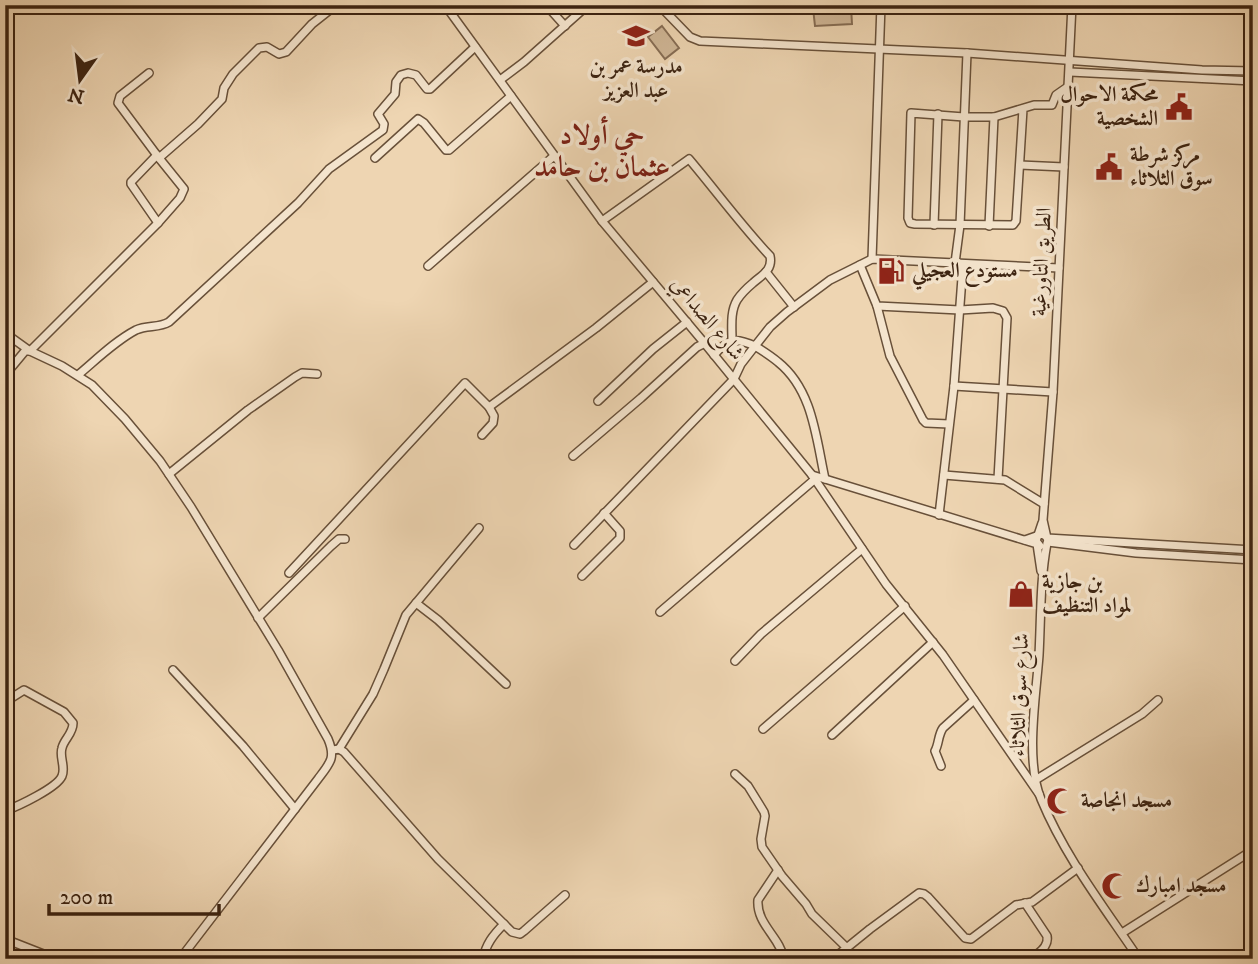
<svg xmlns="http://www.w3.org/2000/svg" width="1258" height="964" viewBox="0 0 1258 964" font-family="'IM FELL DW Pica',Amiri,serif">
<rect width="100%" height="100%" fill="#eed5b2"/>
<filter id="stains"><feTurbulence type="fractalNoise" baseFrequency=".00286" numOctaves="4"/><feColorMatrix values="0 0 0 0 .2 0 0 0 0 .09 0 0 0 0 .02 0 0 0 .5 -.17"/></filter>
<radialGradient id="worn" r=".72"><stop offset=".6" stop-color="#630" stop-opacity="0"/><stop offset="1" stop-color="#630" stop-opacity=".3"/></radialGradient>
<g fill="#d0b797" stroke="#866d54" stroke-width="2">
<polygon points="851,6 852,24 815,26 813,8"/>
<polygon points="662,26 679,48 665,59 648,37"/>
</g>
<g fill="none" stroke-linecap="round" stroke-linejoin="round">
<defs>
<g id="minor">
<polyline points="445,5 602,221 706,345 812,475 1037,544 1041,571"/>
<polyline points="546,5 565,26"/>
<polyline points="659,5 690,37 700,41 967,53 1202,70 1253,71"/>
<polyline points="1072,5 1053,392 1043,520 1047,538 1253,550"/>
<polyline points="1070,72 1253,81"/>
<polyline points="149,73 120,96 118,103 159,158"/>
<polyline points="500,80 524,62 588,5"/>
<polyline points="1023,109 1016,221 1013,225 915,224 910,223 908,218 911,113 964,117 994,117 1034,105 1052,105 1056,95 1069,86"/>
<polyline points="157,155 131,182 131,184 158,223"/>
<polyline points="375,158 418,119 424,123 446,150 449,150 511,96"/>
<polyline points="1020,165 1064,167"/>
<path d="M602,221L689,159C716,191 741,225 770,256C773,270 762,275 753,283C747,288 741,294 737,300C730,312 732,327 732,340"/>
<polyline points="934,225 938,114"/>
<polyline points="989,226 994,117"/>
<polyline points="872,259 881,5"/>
<polyline points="955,263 960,225 967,53"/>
<polyline points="860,265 877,306 960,310 993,308 1003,311 1007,318 998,479"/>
<polyline points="428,266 554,156"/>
<polyline points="766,272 794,307"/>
<polyline points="877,306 890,356 923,420 926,423 949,424"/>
<path d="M5,333L30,351L62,366L92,385L125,419L160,461L191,507L278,650L328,739C336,758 330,763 318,779L180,959"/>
<path d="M714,355C728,339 735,337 755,346L770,327L787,312L830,280L872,259L1059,268"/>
<polyline points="5,375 25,351 30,351 158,223 180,198 184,189 159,158 198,124 222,99 224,88 233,74 259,48 267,47 279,54 286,52 312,24 336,5"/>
<path d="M78,375C96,360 115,341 136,330C147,325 159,328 169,322L298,203L329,169L383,130L384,124L378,114L395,94L396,82L401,75L408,73L416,75L427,89H430L475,47"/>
<polyline points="954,386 1053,392"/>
<polyline points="598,401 653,349 687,322"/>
<polyline points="489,407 596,328 653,282"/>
<polyline points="573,456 641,398 697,347 705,343"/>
<polyline points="169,474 248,410 295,377 302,373 317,374"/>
<polyline points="812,475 886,584 943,655 1039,794"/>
<polyline points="944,475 1005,480 1044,504"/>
<polyline points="939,515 954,386 963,264"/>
<polyline points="1025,540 1042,534 1046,536 1048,540"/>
<polyline points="1048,542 1136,553 1253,560"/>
<path d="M1047,543C1040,581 1041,617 1039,655C1036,697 1025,761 1041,799C1065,857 1104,907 1139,959"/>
<path d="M574,545L734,379L741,364L755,346C763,351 771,356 778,362C813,390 816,438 825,479"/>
<polyline points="1040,546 1036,541 1042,523"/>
<polyline points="289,573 465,383 489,407 494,416 493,423 482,435"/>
<polyline points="582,576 620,538 620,531 604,513"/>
<polyline points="416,603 438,620 506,684"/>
<polyline points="660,612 814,480"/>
<polyline points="258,618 331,546 339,539 345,539"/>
<polyline points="735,661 761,634 862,549"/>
<polyline points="173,670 243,746 295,809"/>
<path d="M5,702L24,690L64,712L73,723C73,734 64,739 62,748C59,757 66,767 62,776C57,788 18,806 5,811"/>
<polyline points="763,729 905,606"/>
<polyline points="832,735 933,642"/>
<polyline points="339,749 373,694 384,669 406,615 479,528"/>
<polyline points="333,750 339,749 344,752 438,859 512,932 520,934 524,931 565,895"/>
<path d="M941,766L935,751C939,744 938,735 943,728L974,700"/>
<polyline points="735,774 748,786 764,812 765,816 761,839 762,847 782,876 806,904 812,914 846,947"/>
<polyline points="1037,779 1142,714 1158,700"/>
<path d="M778,870L758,900C756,924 780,937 784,959"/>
<path d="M1025,903L1047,936C1049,947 1039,952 1032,959"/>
<polyline points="1122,933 1253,850"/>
<polyline points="5,939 56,959"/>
<path d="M483,959C486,944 493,935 504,924"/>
<polyline points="789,959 794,957 799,959"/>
<polyline points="833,959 870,929 919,893 924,894 928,897 965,938 971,939 1016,905 1032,902 1078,868"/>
</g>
</defs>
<use href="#minor" stroke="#685039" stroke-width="10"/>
<use href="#minor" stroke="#f4e4cd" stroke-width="7"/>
</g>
<defs>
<symbol id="school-bare" viewBox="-9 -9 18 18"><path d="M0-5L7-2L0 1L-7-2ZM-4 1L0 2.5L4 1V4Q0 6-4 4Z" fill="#8f2418" stroke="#f4e4cd" stroke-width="2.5" paint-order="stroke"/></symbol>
<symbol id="civic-bare" viewBox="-9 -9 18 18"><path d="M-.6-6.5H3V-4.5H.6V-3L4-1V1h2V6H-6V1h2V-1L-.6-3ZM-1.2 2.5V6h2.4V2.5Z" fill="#8f2418" stroke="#f4e4cd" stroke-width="2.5" paint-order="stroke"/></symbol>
<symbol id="fuel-bare" viewBox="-9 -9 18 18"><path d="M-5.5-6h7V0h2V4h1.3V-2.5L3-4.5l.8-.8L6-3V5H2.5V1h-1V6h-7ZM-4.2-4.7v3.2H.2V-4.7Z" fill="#8f2418" stroke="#f4e4cd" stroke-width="2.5" paint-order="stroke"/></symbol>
<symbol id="shop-bare" viewBox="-9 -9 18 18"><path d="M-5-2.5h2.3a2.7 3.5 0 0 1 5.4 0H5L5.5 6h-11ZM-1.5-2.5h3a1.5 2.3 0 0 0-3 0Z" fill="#8f2418" stroke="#f4e4cd" stroke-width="2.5" paint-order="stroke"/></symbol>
<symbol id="mosque-bare" viewBox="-9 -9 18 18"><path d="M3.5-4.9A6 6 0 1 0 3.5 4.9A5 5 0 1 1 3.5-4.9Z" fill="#8f2418" stroke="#f4e4cd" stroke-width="2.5" paint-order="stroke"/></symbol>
</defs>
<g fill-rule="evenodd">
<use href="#school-bare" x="617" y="17" width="38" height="38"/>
<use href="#civic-bare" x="1160" y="88" width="38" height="38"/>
<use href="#civic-bare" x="1090" y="148" width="38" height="38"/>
<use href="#fuel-bare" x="872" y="252" width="38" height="38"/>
<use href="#shop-bare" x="1002" y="575" width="38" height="38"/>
<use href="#mosque-bare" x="1041" y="782" width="38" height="38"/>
<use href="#mosque-bare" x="1096" y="867" width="38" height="38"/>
</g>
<g text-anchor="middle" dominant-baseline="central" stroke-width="7" stroke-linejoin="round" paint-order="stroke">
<g font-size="21" font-weight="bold" fill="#3c2311" stroke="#f4e4cd" text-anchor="start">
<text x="636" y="67" text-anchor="middle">مدرسة عمر بن<tspan x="636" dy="24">عبد العزيز</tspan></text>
<text x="1158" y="95" text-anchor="end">محكمة الاحوال<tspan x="1158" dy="24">الشخصية</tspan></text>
<text x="1130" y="155">مركز شرطة<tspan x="1130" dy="24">سوق الثلاثاء</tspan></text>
<text x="912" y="271">مستودع العجيلي</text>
<text x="1042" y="582">بن جازية<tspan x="1042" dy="24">لمواد التنظيف</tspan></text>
<text x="1081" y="801">مسجد انجاصة</text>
<text x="1136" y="886">مسجد امبارك</text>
</g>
<g font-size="21" fill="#3c2311" stroke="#f4e4cd">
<text transform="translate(1042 262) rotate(-87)">الطريق التاورغية</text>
<text transform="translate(707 319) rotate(50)">شارع الصداعي</text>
<text transform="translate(1020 695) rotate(-88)">شارع سوق الثلاثاء</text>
</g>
<g font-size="28" font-weight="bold" fill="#7a1f14" stroke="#f4e4cd">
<text x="602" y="135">حي أولاد<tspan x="602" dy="32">عثمان بن حامد</tspan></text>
</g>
</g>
<rect width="1258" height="964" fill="none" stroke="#eed5b2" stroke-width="28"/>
<rect x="7" y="7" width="1244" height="950" fill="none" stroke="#3c2311" stroke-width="3.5"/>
<rect x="14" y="14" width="1230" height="936" fill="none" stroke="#3c2311" stroke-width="2"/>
<g transform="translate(80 80) rotate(194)" stroke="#f4e4cd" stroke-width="5" paint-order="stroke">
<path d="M0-5L12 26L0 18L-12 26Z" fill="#3c2311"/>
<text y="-10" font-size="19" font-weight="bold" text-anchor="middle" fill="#3c2311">N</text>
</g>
<path d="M49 904v10h170v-10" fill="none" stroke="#3c2311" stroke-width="3.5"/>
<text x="60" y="904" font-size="21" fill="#3c2311" stroke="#f4e4cd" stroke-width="5" paint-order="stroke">200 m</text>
<rect width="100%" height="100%" filter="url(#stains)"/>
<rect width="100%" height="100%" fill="url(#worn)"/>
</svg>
